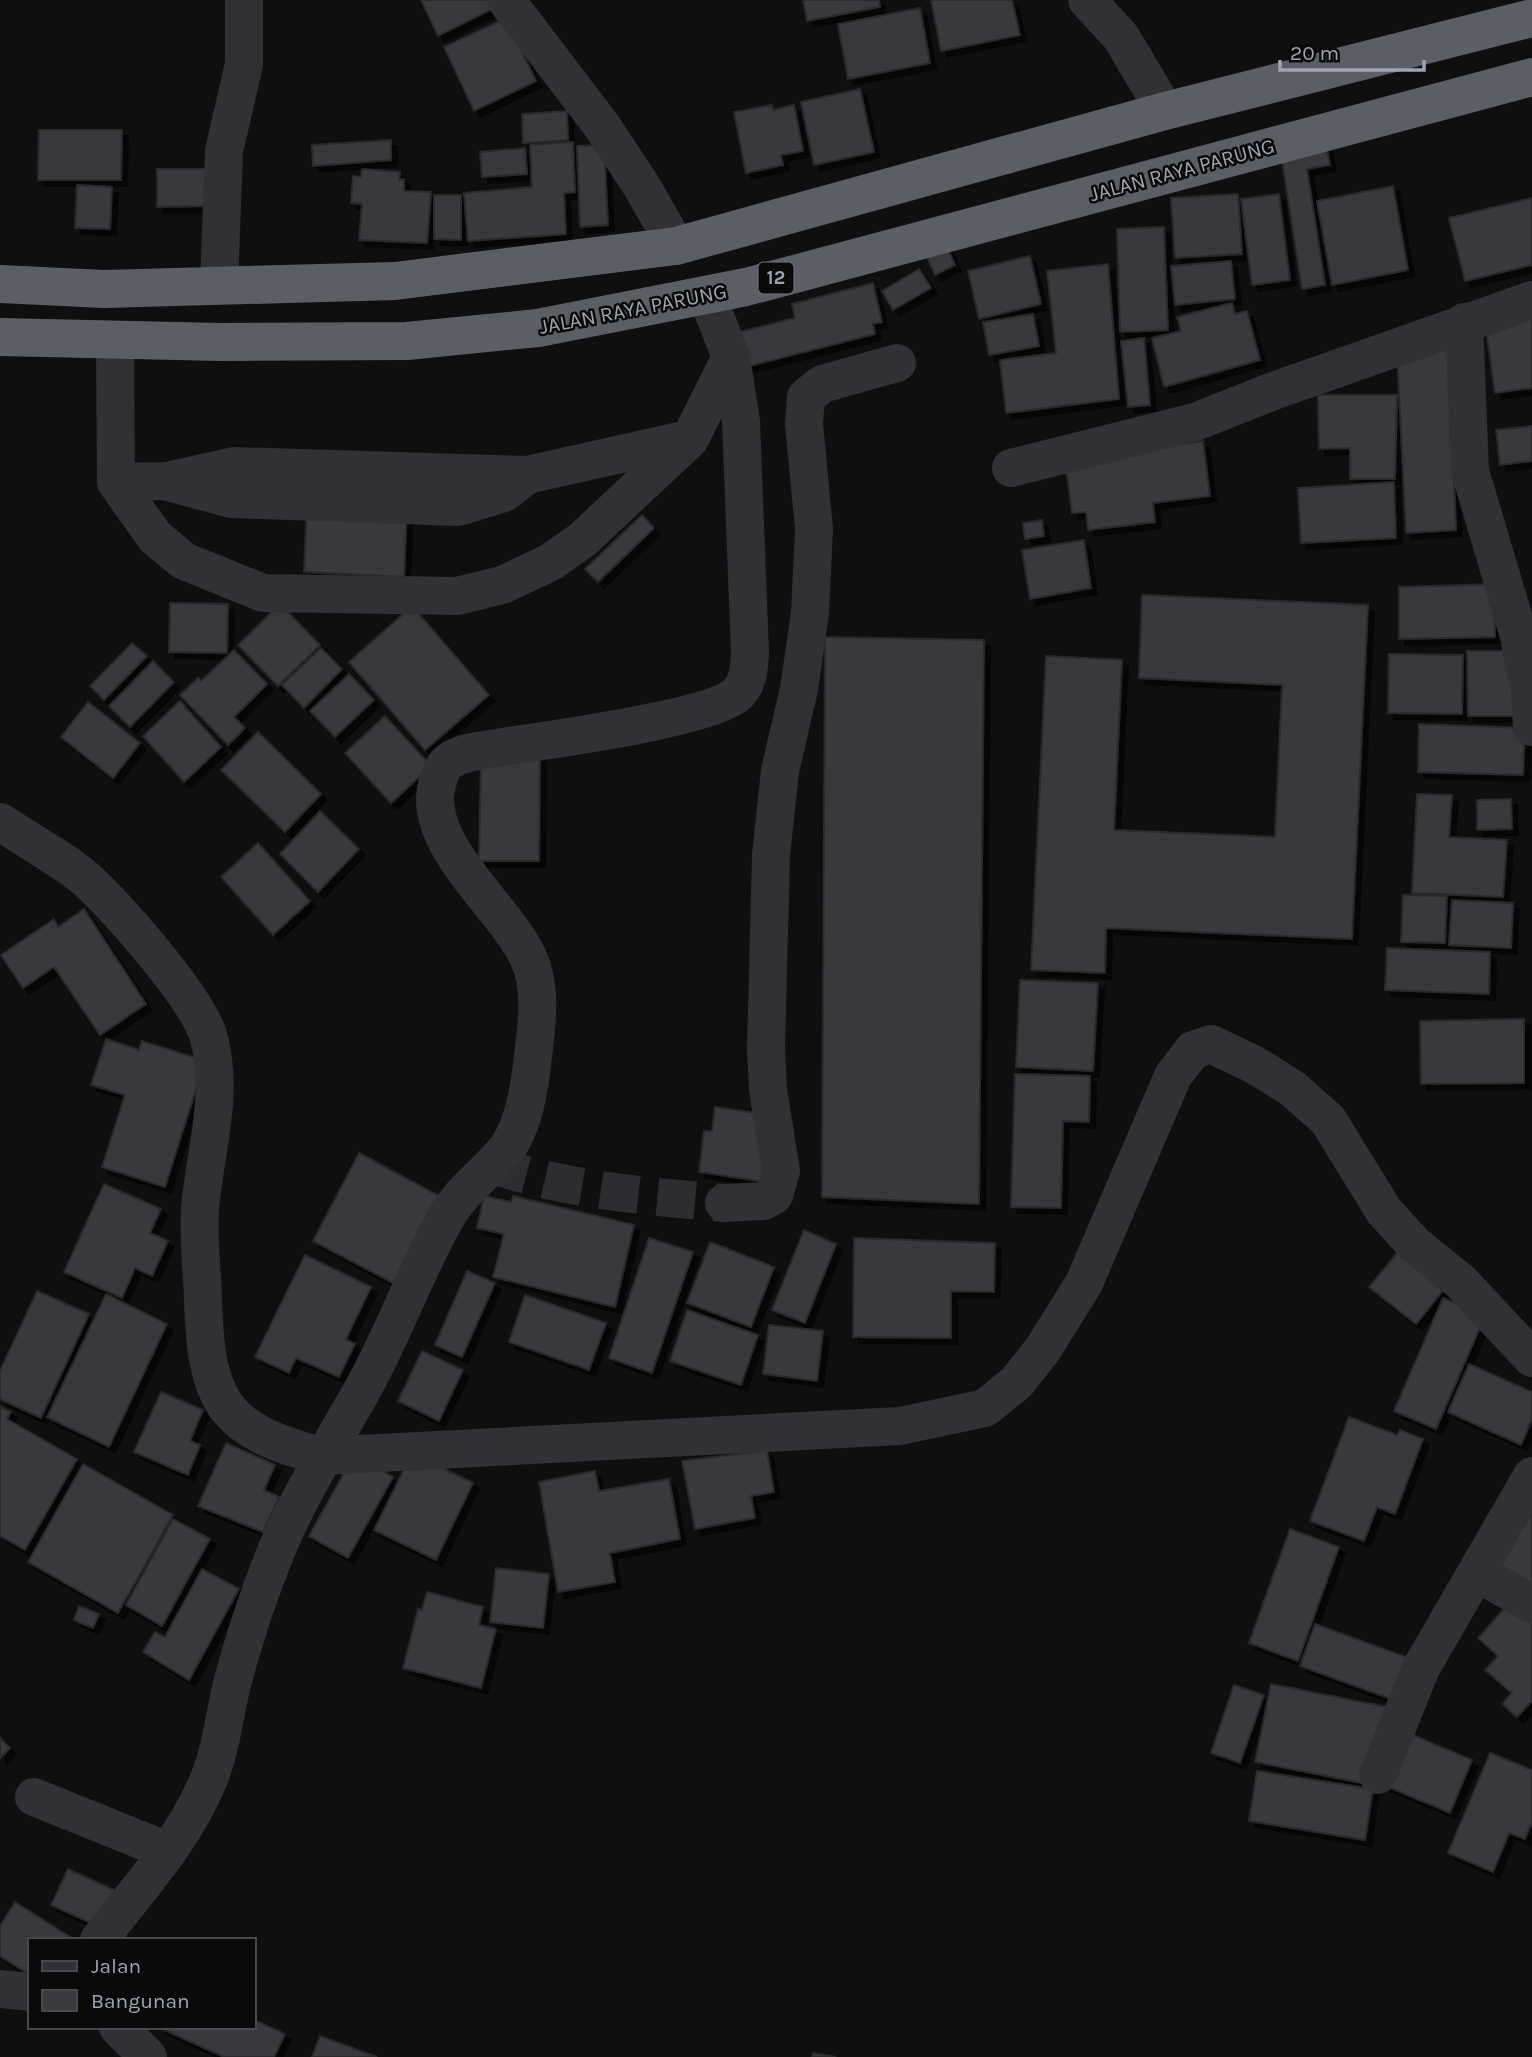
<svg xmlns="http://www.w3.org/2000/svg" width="1532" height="2057" viewBox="0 0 1532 2057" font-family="Karla,sans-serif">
<defs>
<filter id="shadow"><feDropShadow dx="6" dy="6" stdDeviation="0" flood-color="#0009"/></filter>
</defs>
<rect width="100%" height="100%" fill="#0f0f10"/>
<g fill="#39393e" stroke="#29292c" stroke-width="2" filter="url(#shadow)">
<polygon points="421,0 495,0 498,6 438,36"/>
<polygon points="803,0 879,0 880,7 807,21"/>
<polygon points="931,0 1012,0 1020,35 941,51"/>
<polygon points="920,8 930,63 848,79 838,24"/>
<polygon points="506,18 536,81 474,111 444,47"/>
<polygon points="860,89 874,152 814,165 801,102"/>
<polygon points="772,105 773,110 794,105 803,151 781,155 783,165 746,173 734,112"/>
<polygon points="567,111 568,140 523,143 522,114"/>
<polygon points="39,130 122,130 121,180 38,180"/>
<polygon points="391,140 391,160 313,166 312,145"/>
<polygon points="573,142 575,192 564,193 566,234 468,241 464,193 532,187 530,145"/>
<polygon points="1326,144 1330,165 1307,169 1325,285 1302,289 1281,154"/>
<polygon points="604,145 608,225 580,227 577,146"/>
<polygon points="525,148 527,174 482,177 480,152"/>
<polygon points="157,169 206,169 206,206 157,207"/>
<polygon points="362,169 400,172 399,180 404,179 404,191 431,192 427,243 359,240 362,204 351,203 353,176 361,177"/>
<polygon points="77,185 112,187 110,229 75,228"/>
<polygon points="1393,186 1408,270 1332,285 1317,201"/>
<polygon points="1238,194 1242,254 1175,258 1171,198"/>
<polygon points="1279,194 1290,280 1252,285 1241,199"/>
<polygon points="434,195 461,195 461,240 434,239"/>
<polygon points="1532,198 1532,265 1465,281 1449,218"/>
<polygon points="1164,227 1168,330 1120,332 1117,229"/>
<polygon points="947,247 955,265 935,275 927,257"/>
<polygon points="1030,256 1041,304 979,319 968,271"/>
<polygon points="1231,261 1235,299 1175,305 1171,266"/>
<polygon points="1108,264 1119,399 1006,413 1000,360 1056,353 1047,271"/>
<polygon points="919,269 931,288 893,310 882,291"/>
<polygon points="873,283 882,322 873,324 875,334 745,367 736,333 795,318 792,304"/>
<polygon points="1232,303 1235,314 1247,311 1260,360 1164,387 1152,338 1181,331 1177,317"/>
<polygon points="1033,314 1039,346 989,355 983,322"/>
<polygon points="1532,315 1532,388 1495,393 1485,322"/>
<polygon points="1144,338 1150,405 1128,407 1121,341"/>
<polygon points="1449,349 1456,530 1406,533 1397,351"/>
<polygon points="1318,395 1397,395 1395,479 1350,479 1350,448 1319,449"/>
<polygon points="1532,426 1532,461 1500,465 1496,430"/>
<polygon points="1203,441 1210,496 1153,503 1155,522 1088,530 1086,512 1072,513 1065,459"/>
<polygon points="1394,482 1396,538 1301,543 1298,488"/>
<polygon points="307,504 407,508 404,577 304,572"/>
<polygon points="642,515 654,528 598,582 585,569"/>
<polygon points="1042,520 1044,536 1025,539 1023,523"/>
<polygon points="1084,540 1091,588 1030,599 1022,550"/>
<polygon points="1494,584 1495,637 1399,639 1399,587"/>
<polygon points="1142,595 1368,605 1352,939 1106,928 1105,973 1031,970 1046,656 1122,660 1114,830 1275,837 1282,685 1139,678"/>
<polygon points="170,603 228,604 227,653 169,652"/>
<polygon points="280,604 320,645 278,686 238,645"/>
<polygon points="412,606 489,695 425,750 349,662"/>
<polygon points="825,637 984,640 979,1204 822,1197"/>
<polygon points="132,643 147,656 104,700 90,686"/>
<polygon points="321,648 342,669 304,708 282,685"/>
<polygon points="234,650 267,684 234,717 245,728 228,745 180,695 198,678 201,681"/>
<polygon points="1467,651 1513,651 1514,716 1468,716"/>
<polygon points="1389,654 1463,655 1462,714 1388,713"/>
<polygon points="153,661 174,682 130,727 109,706"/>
<polygon points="349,674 374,700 335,737 310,711"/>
<polygon points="180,701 221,747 184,782 143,736"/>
<polygon points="88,702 140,743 113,778 61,737"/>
<polygon points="385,716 431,766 391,803 345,753"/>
<polygon points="1419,724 1525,728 1523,775 1418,772"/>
<polygon points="258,732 321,794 285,832 221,770"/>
<polygon points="481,756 540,756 539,861 479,861"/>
<polygon points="1417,794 1452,795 1449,837 1507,840 1503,897 1412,893"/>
<polygon points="1511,799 1512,829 1477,830 1477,800"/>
<polygon points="320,811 359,849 318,892 280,854"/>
<polygon points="258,843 310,901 273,935 221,877"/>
<polygon points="1403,895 1447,896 1445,943 1401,942"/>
<polygon points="1452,900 1513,903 1511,948 1449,945"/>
<polygon points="84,909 146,1004 100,1035 54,967 23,988 1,955 54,919 58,927"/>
<polygon points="1387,948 1490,952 1489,994 1385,990"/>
<polygon points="1020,980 1098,983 1093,1071 1016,1067"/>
<polygon points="1524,1019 1524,1083 1421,1084 1420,1021"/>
<polygon points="106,1039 139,1050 142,1041 205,1061 165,1187 102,1167 125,1095 91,1085"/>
<polygon points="1015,1074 1090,1076 1089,1122 1063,1121 1061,1208 1011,1207"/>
<polygon points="715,1107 763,1114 765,1182 699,1172 704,1131 712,1131"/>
<polygon points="359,1153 441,1197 395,1284 313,1241"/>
<polygon points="104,1184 161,1209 150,1233 168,1241 152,1276 135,1268 122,1298 64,1272"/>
<polygon points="484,1196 511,1202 513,1196 634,1225 615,1307 493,1277 504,1234 477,1228"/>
<polygon points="804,1230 836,1244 805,1323 772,1310"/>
<polygon points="649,1238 693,1252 652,1373 609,1358"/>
<polygon points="854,1238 995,1243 994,1292 951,1291 951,1338 853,1337"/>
<polygon points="710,1242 774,1267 751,1327 687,1303"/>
<polygon points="1399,1251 1445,1288 1416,1324 1369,1287"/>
<polygon points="305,1255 371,1287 346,1339 355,1344 339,1377 296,1358 289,1373 255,1357"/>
<polygon points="467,1271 495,1283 462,1357 435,1345"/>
<polygon points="37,1291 89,1314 41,1418 0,1399 0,1371"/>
<polygon points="106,1294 167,1324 109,1447 47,1417"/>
<polygon points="525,1295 606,1323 589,1370 509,1342"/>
<polygon points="1443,1298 1485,1316 1436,1429 1394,1411"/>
<polygon points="687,1310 758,1335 741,1385 670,1361"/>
<polygon points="769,1325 823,1331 817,1381 763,1374"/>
<polygon points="422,1351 463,1370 439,1421 398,1401"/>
<polygon points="1469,1364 1532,1392 1532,1419 1521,1445 1448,1412"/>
<polygon points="161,1392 203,1410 190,1441 200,1445 188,1475 134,1452"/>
<polygon points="0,1406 11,1412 7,1419 77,1459 25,1550 0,1536"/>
<polygon points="1349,1417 1397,1435 1400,1430 1423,1439 1395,1514 1377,1507 1364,1541 1310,1521"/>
<polygon points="226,1443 275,1465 264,1490 279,1497 263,1532 198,1506"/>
<polygon points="767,1450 774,1492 751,1496 755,1518 695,1529 682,1461"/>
<polygon points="412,1453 473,1483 436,1560 374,1530"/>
<polygon points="354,1455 393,1477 348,1558 309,1536"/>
<polygon points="83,1464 173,1515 118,1613 28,1562"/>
<polygon points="595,1471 599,1491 669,1479 680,1539 610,1553 615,1582 558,1592 539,1482"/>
<polygon points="1532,1509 1532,1590 1493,1569"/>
<polygon points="173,1519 210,1539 162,1626 126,1605"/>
<polygon points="1290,1529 1339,1547 1298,1661 1249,1643"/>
<polygon points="496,1568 549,1574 543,1628 490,1622"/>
<polygon points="202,1569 239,1589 189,1680 143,1652 155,1632 165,1637"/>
<polygon points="427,1592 483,1607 479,1625 496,1629 481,1688 403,1668 418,1609 422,1610"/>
<polygon points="1511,1601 1532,1620 1532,1701 1517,1717 1502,1704 1512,1693 1485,1670 1498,1656 1478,1638"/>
<polygon points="79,1606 99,1614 93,1628 74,1620"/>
<polygon points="1315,1624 1406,1657 1391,1699 1300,1666"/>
<polygon points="1271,1684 1387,1707 1372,1785 1255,1762"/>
<polygon points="1234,1685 1264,1695 1240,1763 1211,1753"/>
<polygon points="1401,1730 1472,1760 1450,1813 1379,1783"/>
<polygon points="0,1738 10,1748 0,1758"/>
<polygon points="1490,1753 1532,1770 1532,1822 1525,1839 1509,1833 1493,1872 1448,1853"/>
<polygon points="1257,1771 1373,1789 1365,1840 1249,1821"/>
<polygon points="68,1869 118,1892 102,1928 51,1905"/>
<polygon points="15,1902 75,1940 30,1940 30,1975 0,1956 0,1926"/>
<polygon points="254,2020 285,2034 274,2057 224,2057 158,2027 254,2027"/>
<polygon points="320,2036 377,2057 312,2057"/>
<polygon points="813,2053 836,2057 812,2057"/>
</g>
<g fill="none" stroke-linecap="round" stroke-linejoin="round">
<path stroke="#2c2d30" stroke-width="38" stroke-dasharray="38 19" stroke-linecap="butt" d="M490,1164C566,1190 644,1196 724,1203"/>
<g stroke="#303035" stroke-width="38">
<polyline points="506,0 602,126 641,185 676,246"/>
<polyline points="1087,0 1121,37 1165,111"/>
<polyline points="219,285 224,151 244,64 244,0"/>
<polyline points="1464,322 1470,471 1519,636 1530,692 1532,727"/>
<polyline points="115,341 116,482 155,537 184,561 263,593 457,596 502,585 551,562 582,540 690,439 731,357"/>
<polyline points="1011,468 1195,422 1276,390 1532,300"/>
<polyline points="116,482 167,481 234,466 527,475 688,439"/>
<polyline points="168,482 231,499 458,507 504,493 525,477"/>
<path d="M0,822C26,839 55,855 80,874C112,900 196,997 208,1035C225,1093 205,1150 200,1209C198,1238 202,1269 203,1299C206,1400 221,1430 321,1456L900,1426L985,1408L1017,1382L1043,1349L1084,1283L1173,1076L1193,1050L1211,1044L1255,1065L1293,1089L1328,1120L1384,1211L1414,1244L1461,1282L1532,1358"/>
<polyline points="724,1203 764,1201 774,1195 781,1171 768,1090 766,1048 771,855 780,771 799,689 810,613 814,529 804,424 806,397 822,384 897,363"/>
<polyline points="1477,1573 1532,1604"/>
<polyline points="1378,1775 1421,1668 1532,1476"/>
<polyline points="34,1797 168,1851"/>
<path d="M99,1940C138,1889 183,1841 208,1781C221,1750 224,1717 232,1684C244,1638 259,1593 277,1549C300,1494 331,1445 360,1394C392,1338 413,1277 444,1221C459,1192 484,1176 504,1152C524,1128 530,1086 533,1056C537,1026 542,986 528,957C505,907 421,844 437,784C439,777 442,767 448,762C461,751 488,750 504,747C546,740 717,718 739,692C749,681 749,667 750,653L741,421L731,357L707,296"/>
<polyline points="0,1989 30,1992"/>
<polyline points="118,2027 148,2057"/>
</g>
<g stroke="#5c5e66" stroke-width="38">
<polyline points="0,284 104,289 395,281 676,246 1165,111 1532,18"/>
<polyline points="0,337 221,342 407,341 538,328 746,287 1532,77"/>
</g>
</g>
<g text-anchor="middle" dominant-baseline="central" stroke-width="5" stroke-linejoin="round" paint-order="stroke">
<rect fill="#0a0a0b" stroke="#737680" stroke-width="2" x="758.5" y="262.5" width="35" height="31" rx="5"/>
<g font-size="19" font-weight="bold" fill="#a0a4b2">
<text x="776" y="278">12</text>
</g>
<g font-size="21" fill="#a0a4b2" stroke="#0a0a0b">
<text transform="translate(1182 170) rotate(-15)">JALAN RAYA PARUNG</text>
<text transform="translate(633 309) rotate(-11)">JALAN RAYA PARUNG</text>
</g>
</g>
<rect x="28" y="1938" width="228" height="91" fill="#0a0a0b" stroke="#46484e" stroke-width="2"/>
<rect x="42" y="1961" width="35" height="10" fill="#303035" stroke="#46484e" stroke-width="2"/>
<text x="91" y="1973" font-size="21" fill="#a0a4b2">Jalan</text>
<rect x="42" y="1990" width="35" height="21" fill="#39393e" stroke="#46484e" stroke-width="2"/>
<text x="91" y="2008" font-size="21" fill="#a0a4b2">Bangunan</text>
<path d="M1280 60v10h144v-10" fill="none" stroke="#a0a4b2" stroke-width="3.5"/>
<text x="1290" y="60" font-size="21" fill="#a0a4b2" stroke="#0a0a0b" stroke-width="5" paint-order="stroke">20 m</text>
</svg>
